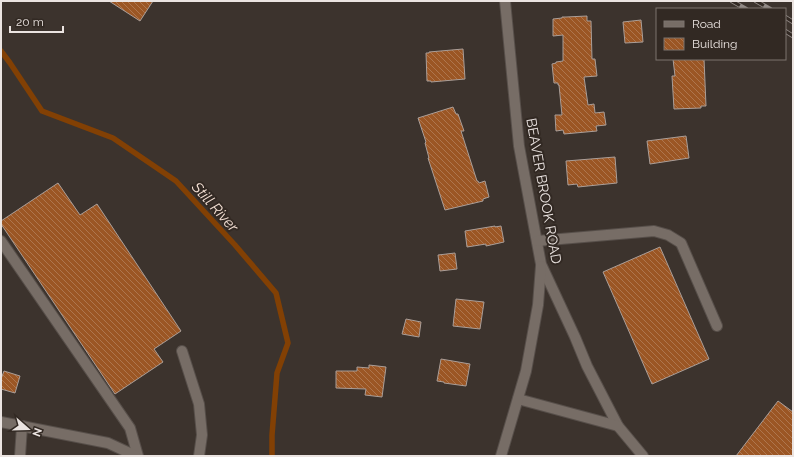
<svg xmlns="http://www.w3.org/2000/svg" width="794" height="457" viewBox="0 0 794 457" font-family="Raleway,sans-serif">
<defs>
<pattern id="building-back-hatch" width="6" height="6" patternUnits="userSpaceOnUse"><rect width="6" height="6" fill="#9b5624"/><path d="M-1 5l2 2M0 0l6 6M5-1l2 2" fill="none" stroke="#ae764e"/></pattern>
</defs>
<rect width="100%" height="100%" fill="#3c332d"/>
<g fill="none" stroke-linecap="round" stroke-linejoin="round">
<polyline stroke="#824004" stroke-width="5.5" points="1,51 10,63 42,111 113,138 176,181 235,245 276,293 288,343 277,373 272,435 272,456"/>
</g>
<g fill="url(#building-back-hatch)" stroke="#aa9e98">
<polygon points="109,1 153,1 140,21"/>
<polygon points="587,16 587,21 591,21 592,59 595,59 597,76 584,77 588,105 594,104 595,113 604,112 606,125 596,126 597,131 564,134 563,130 556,131 555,115 562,115 559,85 558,85 558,83 554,83 552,64 556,63 556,62 563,61 563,35 553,36 553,19 562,18 562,17 566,17"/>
<polygon points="641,20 643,42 625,43 623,22"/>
<polygon points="463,49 465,79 431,82 431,81 427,81 426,53 429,53 429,52"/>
<polygon points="673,59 704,59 706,106 701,106 701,108 674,109 672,76 675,76"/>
<polygon points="453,107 456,114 458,114 464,131 461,131 477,181 478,181 479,183 485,181 489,197 483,199 483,201 445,210 428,158 429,158 425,143 426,142 418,118"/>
<polygon points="686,136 689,158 650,164 647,141"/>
<polygon points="615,157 617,183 578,187 577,184 568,185 566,161"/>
<polygon points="58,183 80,215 97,204 181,331 154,349 163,362 115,394 1,224 1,221"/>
<polygon points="495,226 495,227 501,226 504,242 486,246 486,244 467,247 465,231"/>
<polygon points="660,247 709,359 652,384 603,272"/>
<polygon points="455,253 457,269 440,271 438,255"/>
<polygon points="456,299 484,302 480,329 453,326"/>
<polygon points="406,319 421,322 419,337 402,334"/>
<polygon points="441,359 470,364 466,386 444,383 444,382 437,381"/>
<polygon points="369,365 386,367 382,397 365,395 366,389 336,388 336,371 357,371 357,367 369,368"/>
<polygon points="4,371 20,376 15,393 1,389 1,379"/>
<polygon points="778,401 793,412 793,456 736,456"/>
</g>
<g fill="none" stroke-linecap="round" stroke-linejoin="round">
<defs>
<g id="minor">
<polyline points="505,1 519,146 541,264 575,337 587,366 618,426 643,456"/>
<polyline points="1,241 130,428 138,456"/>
<polyline points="537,241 654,231 668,235 681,243 717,326"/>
<polyline points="182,351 199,404 202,435 199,456"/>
<polyline points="518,399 618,426"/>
<polyline points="1,422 108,443 136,456"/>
<polyline points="20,456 22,426"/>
<polyline points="501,456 526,371 538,305 541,266"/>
</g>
</defs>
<use href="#minor" stroke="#574f4a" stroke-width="12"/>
<use href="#minor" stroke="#776d66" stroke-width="10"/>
<defs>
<g id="rail">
<polyline points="732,1 746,9"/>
<polyline points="756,1 770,9"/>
<polyline points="785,17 793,22"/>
<polyline points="785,31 793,36"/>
</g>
</defs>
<use href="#rail" stroke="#928a86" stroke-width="4.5"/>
<use href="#rail" stroke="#322923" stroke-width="3" stroke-dasharray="9" stroke-linecap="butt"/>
</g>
<g text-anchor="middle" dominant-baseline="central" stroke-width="4" stroke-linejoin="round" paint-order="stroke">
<g font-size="14" fill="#ebe4e1" stroke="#322923">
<text transform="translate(544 191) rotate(80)">BEAVER BROOK ROAD</text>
</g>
<g font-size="15" font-style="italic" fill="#f4e0d4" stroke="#322923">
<text transform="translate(215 207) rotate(48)">Still River</text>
</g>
</g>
<rect width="794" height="457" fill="none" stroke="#ebe4e1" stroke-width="4"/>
<rect x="656" y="8" width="130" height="52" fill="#322923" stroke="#7c746f"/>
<rect x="664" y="21" width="20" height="6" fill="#776d66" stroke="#7c746f"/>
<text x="692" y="28" font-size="12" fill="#ebe4e1">Road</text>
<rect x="664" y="38" width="20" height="12" fill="url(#building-back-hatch)" stroke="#7c746f"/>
<text x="692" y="48" font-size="12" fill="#ebe4e1">Building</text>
<g transform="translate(28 429) rotate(110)" stroke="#322923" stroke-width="3" paint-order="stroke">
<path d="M0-3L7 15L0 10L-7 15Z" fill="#ebe4e1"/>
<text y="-6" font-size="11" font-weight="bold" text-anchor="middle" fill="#ebe4e1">N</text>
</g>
<path d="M10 26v6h53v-6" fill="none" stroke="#ebe4e1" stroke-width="2"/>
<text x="16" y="26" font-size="12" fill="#ebe4e1" stroke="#322923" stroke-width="3" paint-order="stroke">20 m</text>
</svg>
